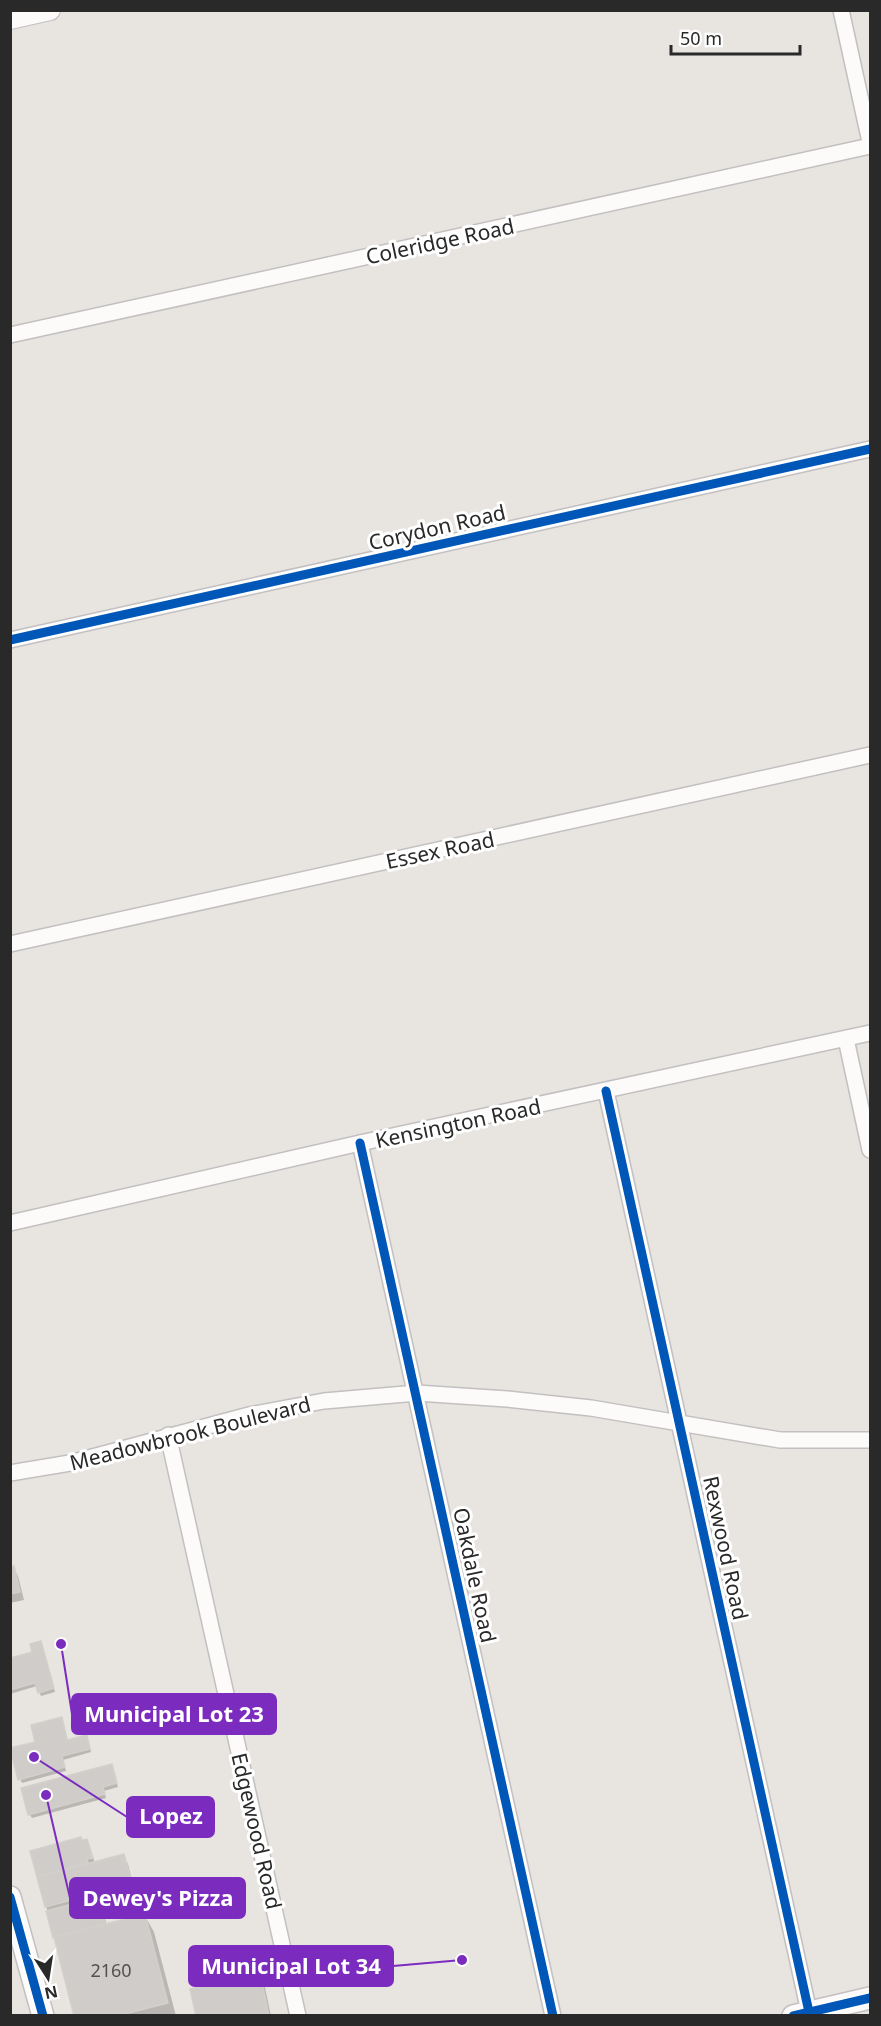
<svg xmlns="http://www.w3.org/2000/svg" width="881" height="2026" viewBox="0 0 881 2026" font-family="'Noto Sans',sans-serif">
<rect width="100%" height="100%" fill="#e8e4e0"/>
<g fill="#0003">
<polygon points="13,1568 18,1576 24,1600 10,1603 10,1569"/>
<polygon points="42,1647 55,1692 41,1696 37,1686 10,1694 10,1659 34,1653"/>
<polygon points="63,1722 68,1741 88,1740 91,1752 63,1760 66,1771 22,1783 20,1779 37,1743"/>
<polygon points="113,1769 118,1787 104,1791 106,1798 32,1818 30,1815 23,1790"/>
<polygon points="87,1840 95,1863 123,1856 128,1864 135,1893 99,1902 107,1925 145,1916 154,1932 176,2016 75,2016 32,1852"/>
<polygon points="259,1975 264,1983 271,2016 198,2016"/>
</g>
<g fill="#cfccc9" stroke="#d3d0cc" stroke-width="1.5">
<polygon points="14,1566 20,1592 10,1594 10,1567"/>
<polygon points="41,1641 54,1688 38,1693 35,1683 10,1690 10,1658 32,1652 30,1644"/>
<polygon points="62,1717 67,1740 87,1735 90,1749 62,1756 65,1767 18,1780 10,1748 35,1742 31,1725"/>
<polygon points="112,1764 117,1783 103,1787 105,1794 28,1815 21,1788"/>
<polygon points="81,1837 82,1840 87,1839 93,1858 87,1859 88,1863 37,1877 30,1851"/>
<polygon points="124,1854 132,1884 45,1907 37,1877"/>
<polygon points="98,1897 105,1924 53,1938 46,1911"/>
<polygon points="145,1914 168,2003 117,2016 74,2016 54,1937"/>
<polygon points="260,1973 269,2016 196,2016 190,1989"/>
</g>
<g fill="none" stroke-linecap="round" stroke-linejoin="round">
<defs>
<g id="minor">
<polyline points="841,10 870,142"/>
<polyline points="10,335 870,146"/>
<polyline points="10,640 870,449"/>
<polyline points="10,944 870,755"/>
<polyline points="846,1039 870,1150"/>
<polyline points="606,1091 809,2012"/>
<polyline points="360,1143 553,2016"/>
<polyline points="10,1223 360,1143 870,1033"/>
<polyline points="168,1435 298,2016"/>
<polyline points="10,1473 70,1463 249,1415 324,1401 417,1393 507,1399 591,1408 780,1440 870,1440"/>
</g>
<polyline id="tertiary" points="10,19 50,10"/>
<g id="secondary">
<polyline points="10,1897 43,2016"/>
<polyline points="793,2016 870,1998"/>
</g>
</defs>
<use href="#minor" stroke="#c2c0c1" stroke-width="18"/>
<use href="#tertiary" stroke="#c2c0c1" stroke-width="22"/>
<use href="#secondary" stroke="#c2c0c1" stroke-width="24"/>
<use href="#minor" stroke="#fcfbfa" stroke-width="15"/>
<use href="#tertiary" stroke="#fcfbfa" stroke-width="20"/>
<use href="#secondary" stroke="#fcfbfa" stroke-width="21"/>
<defs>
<g id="cycleway">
<polyline points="10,640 870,449"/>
<polyline points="606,1091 809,2012"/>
<polyline points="360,1143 553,2016"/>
<polyline points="10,1897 43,2016"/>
<polyline points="793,2016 870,1998"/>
</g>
</defs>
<use href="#cycleway" stroke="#fff" stroke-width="13"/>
<use href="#cycleway" stroke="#0057b8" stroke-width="9"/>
</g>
<g text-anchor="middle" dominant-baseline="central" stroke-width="6" stroke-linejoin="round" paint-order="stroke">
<g font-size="18" fill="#535252">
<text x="111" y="1970">2160</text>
</g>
<g font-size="21" fill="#292929" stroke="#fff">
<text transform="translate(440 241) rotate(-12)">Coleridge Road</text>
<text transform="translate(437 527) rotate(-13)">Corydon Road</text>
<text transform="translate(440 850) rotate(-12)">Essex Road</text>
<text transform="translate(458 1123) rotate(-12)">Kensington Road</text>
<text transform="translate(190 1433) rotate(-14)">Meadowbrook Boulevard</text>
<text transform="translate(726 1548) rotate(78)">Rexwood Road</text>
<text transform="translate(475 1575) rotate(78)">Oakdale Road</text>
<text transform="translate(257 1831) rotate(77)">Edgewood Road</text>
</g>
</g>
<path fill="none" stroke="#7b2cbf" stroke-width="2" d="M61 1644L72 1714M34 1757L127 1817M46 1795L70 1898M462 1960L393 1966"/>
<g fill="#7b2cbf" stroke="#fff" stroke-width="2">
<circle cx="61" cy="1644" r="6"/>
<circle cx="34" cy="1757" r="6"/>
<circle cx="46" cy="1795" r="6"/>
<circle cx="462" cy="1960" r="6"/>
</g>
<g fill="#7b2cbf" stroke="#7b2cbf" stroke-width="2">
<rect x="72" y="1694" width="204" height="40" rx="6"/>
<rect x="127" y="1797" width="87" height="40" rx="6"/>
<rect x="70" y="1878" width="175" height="40" rx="6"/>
<rect x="189" y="1946" width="204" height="40" rx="6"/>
</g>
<g font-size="22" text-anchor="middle" font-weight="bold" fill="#fff">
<text x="174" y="1722">Municipal Lot 23</text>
<text x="171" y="1824">Lopez</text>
<text x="158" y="1906">Dewey's Pizza</text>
<text x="291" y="1974">Municipal Lot 34</text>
</g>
<rect width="881" height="2026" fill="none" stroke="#292929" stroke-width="24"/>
<g transform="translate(48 1978) rotate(168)" stroke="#ffffff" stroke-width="4.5" paint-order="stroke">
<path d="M0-4.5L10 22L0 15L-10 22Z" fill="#292929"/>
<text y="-9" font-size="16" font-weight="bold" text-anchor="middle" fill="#292929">N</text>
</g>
<path d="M671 45v9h129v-9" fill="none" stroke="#292929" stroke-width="3"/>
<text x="680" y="45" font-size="18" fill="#292929" stroke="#ffffff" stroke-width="4.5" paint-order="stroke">50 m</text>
</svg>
